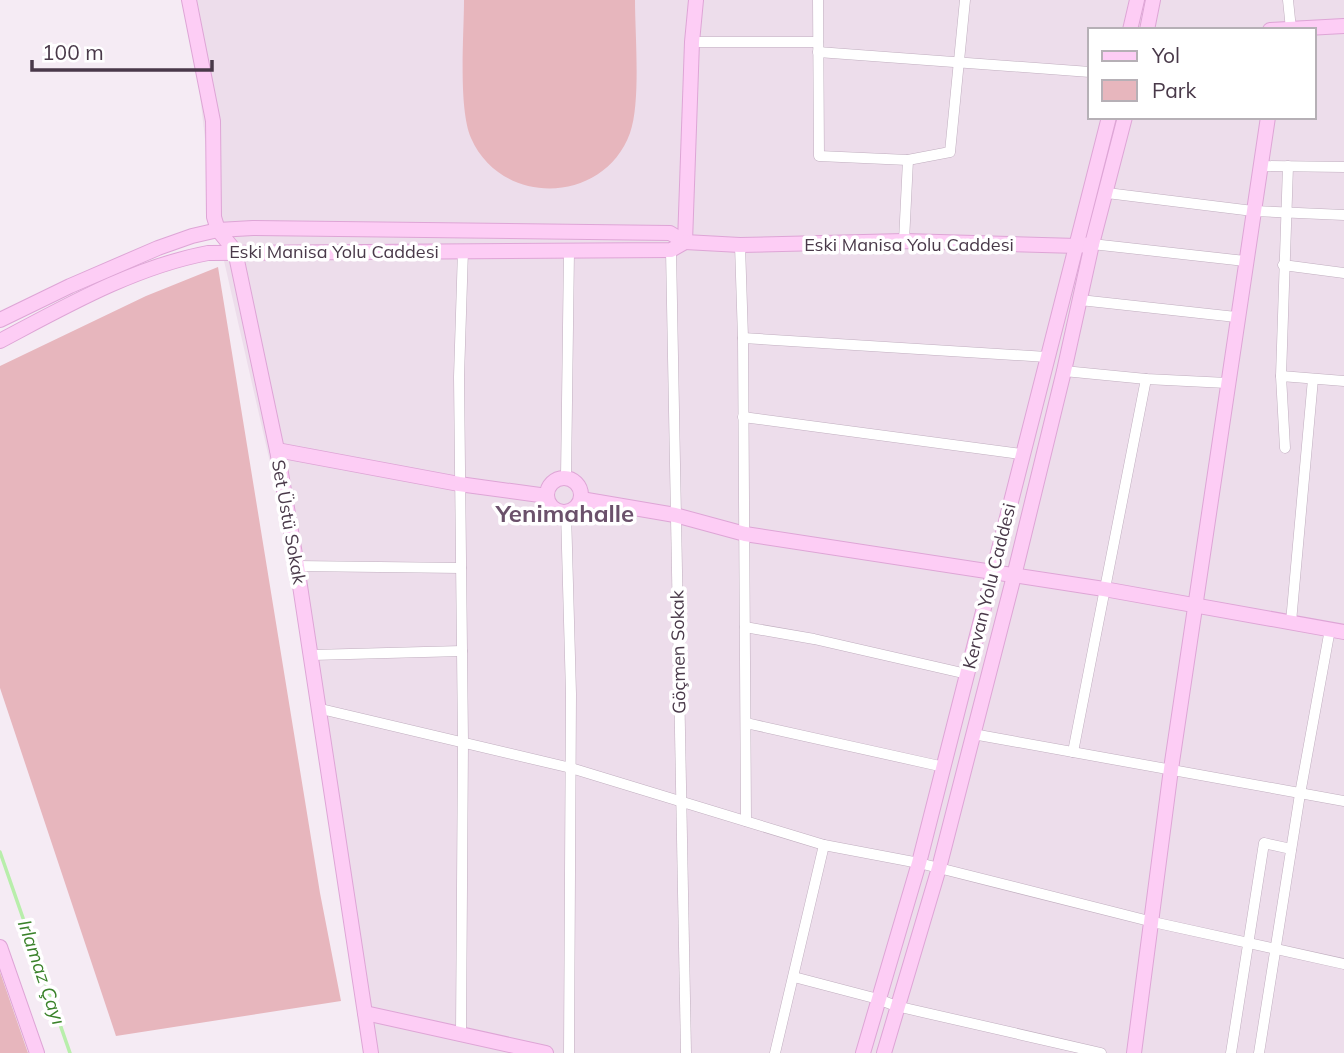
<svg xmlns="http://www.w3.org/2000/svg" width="1344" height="1053" viewBox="0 0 1344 1053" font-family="Mulish,sans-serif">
<rect width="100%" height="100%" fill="#f5ebf4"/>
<path fill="#edddeb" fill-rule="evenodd" d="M189,0H1344V1053H379L343,863L308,629L214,217ZM1090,30H1314V117H1090Z"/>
<g fill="#e7b6bd">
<path d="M464,0H635C635,35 641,102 630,133C604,205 501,207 471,138C458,107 464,36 464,0Z"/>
<polygon points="218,267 320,893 341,1001 116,1036 0,688 0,366 146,296"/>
<polygon points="0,972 28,1053 0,1053"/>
</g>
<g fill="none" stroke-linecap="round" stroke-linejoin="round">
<polyline stroke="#b8eeab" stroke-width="3.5" points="0,852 70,1053"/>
<defs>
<g id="street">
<polyline points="818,0 819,156 908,160 950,152 965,0"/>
<polyline points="1288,0 1291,29"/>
<polyline points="692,42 818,42"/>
<polyline points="818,52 1090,72"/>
<polyline points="1260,166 1344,167"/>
<polyline points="1107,193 1253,211 1344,215"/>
<polyline points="904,241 908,160"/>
<polyline points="1092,244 1245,261"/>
<polyline points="740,245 743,338 746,821"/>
<polyline points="671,250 686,1053"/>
<polyline points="1283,265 1344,273"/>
<polyline points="1080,300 1236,317"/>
<polyline points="743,338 1047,357"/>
<polyline points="1064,371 1146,379 1227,383"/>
<polyline points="1281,376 1288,166"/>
<polyline points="743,417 1021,454"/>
<polyline points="1285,448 1281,376 1344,381"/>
<polyline points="566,478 569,251"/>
<polyline points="566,512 571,694 569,1053"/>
<polyline points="297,566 461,568"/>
<polyline points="1291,622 1313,379"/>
<polyline points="745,627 814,639 967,674"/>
<polyline points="312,655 462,651"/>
<polyline points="321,709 571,768 824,845 919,863 1153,922 1344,964"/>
<polyline points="746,723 944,767"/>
<polyline points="973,734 1344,801"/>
<polyline points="1073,752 1146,379"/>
<polyline points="794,977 878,999 896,1006 1101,1053"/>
<polyline points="461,1033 463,742 459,377 463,250"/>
<polyline points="775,1053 824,845"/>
<polyline points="1231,1053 1264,843 1291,849"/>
<polyline points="1259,1053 1300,794 1330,629"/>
</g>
<g id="secondary">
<polyline points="189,0 213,121 214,217 218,230 235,251 277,450 297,566 371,1053"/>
<polyline points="1130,30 1137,0"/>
<polyline points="1147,30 1153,0"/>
<polyline points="1270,30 1344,26"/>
<polyline points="685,242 692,42 696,0"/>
<polyline points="0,320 70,286 158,248 192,236 218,230 253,228 670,233 685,242 740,245 904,241 1077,246 1092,244"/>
<path d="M0,341C66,306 134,267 208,253L671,250L685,242"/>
<polyline points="277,450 459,484 547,496"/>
<circle cx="564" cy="495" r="17"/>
<polyline points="581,499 675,515 745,534 1104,589 1344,632"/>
<polyline points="0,947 37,1053"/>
<polyline points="365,1013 546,1053"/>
<polyline points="863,1053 919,863 1109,117"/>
<polyline points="884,1053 939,868 1014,576 1064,371 1092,244 1125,117"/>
<polyline points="1134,1053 1171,769 1268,117"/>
</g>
</defs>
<use href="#street" stroke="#c0aebf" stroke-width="11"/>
<use href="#secondary" stroke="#dea5d6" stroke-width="16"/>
<use href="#street" stroke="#fff" stroke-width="10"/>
<use href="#secondary" stroke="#fdcdf5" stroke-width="14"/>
</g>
<g text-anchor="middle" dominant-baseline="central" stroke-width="7" stroke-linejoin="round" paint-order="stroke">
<g font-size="18" fill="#493949" stroke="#fff">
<text x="909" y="244">Eski Manisa Yolu Caddesi</text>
<text x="334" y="251">Eski Manisa Yolu Caddesi</text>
<text transform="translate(289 522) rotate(80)">Set Üstü Sokak</text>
<text transform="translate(989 586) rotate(-76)">Kervan Yolu Caddesi</text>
<text transform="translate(678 652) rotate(-91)">Göçmen Sokak</text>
</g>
<g font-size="19" font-style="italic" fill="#3a822a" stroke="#fff">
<text transform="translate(42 972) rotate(71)">Irlamaz Çayı</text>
</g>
<g font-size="24" font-weight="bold" fill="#6b516b" stroke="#fff">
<text x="565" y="513">Yenimahalle</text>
</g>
</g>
<rect x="1088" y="28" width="228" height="91" fill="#ffffff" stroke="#b6b0b6" stroke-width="2"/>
<rect x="1102" y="51" width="35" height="10" fill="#fdcdf5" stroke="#b6b0b6" stroke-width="2"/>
<text x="1152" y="63" font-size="21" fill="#493949">Yol</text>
<rect x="1102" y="80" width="35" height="21" fill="#e7b6bd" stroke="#b6b0b6" stroke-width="2"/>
<text x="1152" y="98" font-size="21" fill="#493949">Park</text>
<path d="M32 60v10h180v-10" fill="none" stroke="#493949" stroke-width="3.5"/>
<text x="42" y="60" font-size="21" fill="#493949" stroke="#ffffff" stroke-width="5" paint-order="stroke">100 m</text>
</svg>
